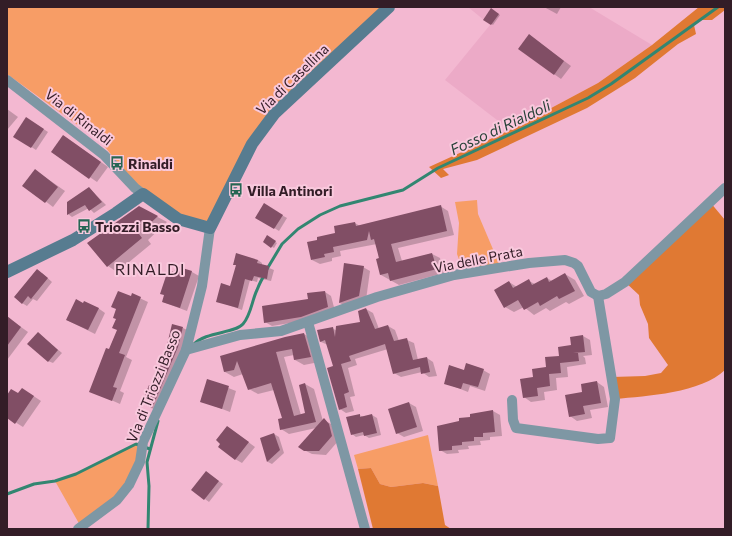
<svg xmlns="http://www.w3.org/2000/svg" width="732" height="536" viewBox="0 0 732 536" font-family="Commissioner,sans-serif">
<rect width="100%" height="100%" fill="#f3b8d1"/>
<polygon fill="#ecaac7" points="468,7 589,7 652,45 598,83 510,130 445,80 490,25"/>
<g fill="#f79d66">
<polygon points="7,7 389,7 275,113 210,228 178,219 143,194 101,142 7,74"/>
<polygon points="477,200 478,214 501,268 464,273 457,254 459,223 455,202"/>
<polygon points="428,435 438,486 423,483 391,487 380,484 371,468 358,469 354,455"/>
<polygon points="143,442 129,485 81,527 55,481 90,468 136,444"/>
</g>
<g fill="#e07933">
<polygon points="699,7 725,7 725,10 712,20 700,20 694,25 696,34 678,44 635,78 587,108 477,160 443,169 449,175 441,178 429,167 510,130 598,83 652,45"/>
<path d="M710,202L725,220V370C701,393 647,396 615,399L612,377L645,376L661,373L668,365L649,338L648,324L640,305L639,295L625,282Z"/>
<polygon points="371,468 380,484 391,487 423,483 438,486 445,525 451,529 373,529 358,469"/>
</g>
<g fill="#0003">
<polygon points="544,7 561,7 557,14"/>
<polygon points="492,10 500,15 493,25 485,19"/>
<polygon points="536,40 571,66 561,79 554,74"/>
<polygon points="7,109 18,117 7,130"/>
<polygon points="31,121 48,132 36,150 15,136"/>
<polygon points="64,136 108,167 97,182 53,152"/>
<polygon points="35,170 65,191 53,207 24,185"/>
<polygon points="89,188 106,205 94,213 89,208 72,217 68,214"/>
<polygon points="264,205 287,218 279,231 257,217"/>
<polygon points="440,206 448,211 454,235 398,248 402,261 432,254 440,258 444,273 399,285 381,275 377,244 340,251 341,256 332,258 332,261 320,264 312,260 337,234 355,223 360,226"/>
<polygon points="139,207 167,222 148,240 151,244 117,272 108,266"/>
<polygon points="268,237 277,243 274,248 264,242"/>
<polygon points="258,260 262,263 262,265 274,270 271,281 258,278 257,282 250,280 242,310 217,301 231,287 237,266 234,264"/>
<polygon points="345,264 363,267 370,271 366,300 347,307 340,303"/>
<polygon points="192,272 199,276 187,311 163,302 175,273"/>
<polygon points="42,273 52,282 37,301 33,299 27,306 22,303"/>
<polygon points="565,274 575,280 584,296 569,304 566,302 550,311 546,308 534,315 524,307 514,312 505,307 509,282 517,287 529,281 535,284 547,278 552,281"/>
<polygon points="325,292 331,296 335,311 308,320 272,326 265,322"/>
<polygon points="133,295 148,302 126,357 132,360 120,391 124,393 120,404 91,391"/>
<polygon points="98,308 105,313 95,334 67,320"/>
<polygon points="366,309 373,313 379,329 388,326 395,330 399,341 407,340 414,343 418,360 427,358 433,362 437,376 429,377 422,372 401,377 394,373 388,349 355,359 357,365 348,368 355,396 350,397 354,411 346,413 340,409 334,367 328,345 321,342 318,331 332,328 337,331 361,322 359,311"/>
<polygon points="7,317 28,332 7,360"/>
<polygon points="183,328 187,330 182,350 157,410 151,408 150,397 146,394 153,388"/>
<polygon points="38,333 62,353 53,363 48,361"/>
<polygon points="304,334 313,339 319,362 304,365 295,360 294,355 284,357 301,415 306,414 305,384 314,389 323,421 324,420 331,424 339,440 326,455 312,454 304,450 316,428 289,434 281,429 283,419 274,390 258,394 249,389 243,374 234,377 225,372 221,357"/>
<polygon points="583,336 590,340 592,355 583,356 585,358 586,364 567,367 568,377 556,378 557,390 544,392 545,400 531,402 524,397 534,378"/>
<polygon points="483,370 490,374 485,391 470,386 468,392 445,383 465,371"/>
<polygon points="208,380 236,391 230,412 201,401"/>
<polygon points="597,382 604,387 608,407 590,410 592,418 577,421 570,416 583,393"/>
<polygon points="29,393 41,401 23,427 7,417 7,397"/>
<polygon points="409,403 416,407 423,431 404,437 397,433"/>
<polygon points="493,411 500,415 502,436 490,437 490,440 480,441 481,445 468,446 469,449 458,450 459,453 447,454 440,450 460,422"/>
<polygon points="359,415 364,417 372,415 377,418 381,435 369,438 364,435 356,437 352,434"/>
<polygon points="228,427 255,447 242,463 235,459"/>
<polygon points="274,434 279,437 284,453 272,464 268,462 261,439"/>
<polygon points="210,475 223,484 209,502 205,499"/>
</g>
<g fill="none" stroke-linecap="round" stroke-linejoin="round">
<g stroke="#328671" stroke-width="3">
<polyline points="267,269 282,244 298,229 320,215 340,206 403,190 438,168 588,98 611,84 718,7"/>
<path d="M193,345C206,331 234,334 243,324C251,315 252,300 257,290C259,285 261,280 264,276"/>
<polyline points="7,494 34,484 55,481 76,474 136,444 150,449"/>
<polyline points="148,529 149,486 147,462 158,421"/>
</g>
</g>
<g fill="#814e65">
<polygon points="491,8 499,14 491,25 483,20"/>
<polygon points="529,34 564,61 554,75 518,49"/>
<polygon points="26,117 44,129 31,148 13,137"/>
<polygon points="63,135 101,162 89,179 51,152"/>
<polygon points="35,169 58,187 45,203 22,186"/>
<polygon points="89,187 102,202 89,211 85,205 67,215 67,202"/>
<polygon points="264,203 283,215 274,229 255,218"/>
<polygon points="441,205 447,231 391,244 396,262 432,253 437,269 390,281 388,273 380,275 376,259 379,258 374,239 371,240 369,231 367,240 333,247 334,252 324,254 325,257 311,260 307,242 317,240 317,237 335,233 334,226 355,222 356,226"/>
<polygon points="139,206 158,216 139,234 142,238 107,267 87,243"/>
<polygon points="267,235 276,241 271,248 263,242"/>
<polygon points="236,253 258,260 257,263 269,266 267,279 254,276 252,281 245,279 238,308 216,302 221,283 230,286 236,265 233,265"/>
<polygon points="344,263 364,266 359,296 339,303"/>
<polygon points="176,266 192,271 180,308 162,302 164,295 160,294 168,270 174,272"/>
<polygon points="37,269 48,278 31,299 28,296 22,304 14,297"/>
<polygon points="565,273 575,291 559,299 557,296 540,306 538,302 524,310 518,300 504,308 494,290 509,281 513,288 529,279 532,285 547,277 549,282"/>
<polygon points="118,291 131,296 132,293 141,297 119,353 125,355 113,387 117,388 112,401 89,392 106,348 109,349 117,330 112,328 116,319 113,318 116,309 111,307"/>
<polygon points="325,291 328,307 301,317 264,323 262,306 308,299 307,293"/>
<polygon points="76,299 83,303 84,301 99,308 88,330 66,320"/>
<polygon points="366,308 375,329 388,325 394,341 407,338 413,360 427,357 430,372 421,374 420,367 393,374 385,344 349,356 351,361 341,364 349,392 344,394 347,407 339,410 327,368 333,366 325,340 320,342 317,330 333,327 335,337 336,326 360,322 358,311"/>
<polygon points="7,316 21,327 7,346"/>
<polygon points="172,324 183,327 178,347 152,408 146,405 149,396 145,395 149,385 152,386 169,345 167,345"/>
<polygon points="38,332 58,350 48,362 27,344"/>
<polygon points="304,333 311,357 294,360 292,349 276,352 294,416 305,413 299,385 305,383 316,422 280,430 278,419 282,418 271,383 248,390 237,361 234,370 224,372 220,356 285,337"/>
<polygon points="583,335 585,352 573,353 578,353 579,361 560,363 561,373 549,374 550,386 537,388 538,396 523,398 520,379 533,377 532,369 546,367 545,357 559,356 558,347 571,345 570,337"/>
<polygon points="466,363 484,369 478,387 463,383 461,389 444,384 449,365 464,370"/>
<polygon points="207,379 229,386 222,409 200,402"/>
<polygon points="597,381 601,403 583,406 585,414 569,417 565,395 582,392 581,384"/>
<polygon points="22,388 34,396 15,424 7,418 7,395 11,389 18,393"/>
<polygon points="409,402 417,427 396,434 388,409"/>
<polygon points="493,410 495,432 483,433 483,437 474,437 474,441 462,442 462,445 452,446 452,450 439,451 437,426 459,421 459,418 470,417 470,414"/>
<polygon points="360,414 360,417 372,414 377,433 364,436 363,432 351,435 346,417"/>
<polygon points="324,418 329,424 332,436 319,451 304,451 298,447"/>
<polygon points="227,426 249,442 235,460 218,447 220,444 216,440"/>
<polygon points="274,433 280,450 267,462 260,438"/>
<polygon points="206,471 219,481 204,500 191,490"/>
</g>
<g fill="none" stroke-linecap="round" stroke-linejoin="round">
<g stroke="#7e97a4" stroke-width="10">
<polyline points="7,80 104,155 135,188 143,194"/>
<polyline points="308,322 365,529"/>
<polyline points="186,350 240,335 281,331 377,297 454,275 529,263 565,260 574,263 578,266 591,292 598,296 606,294 625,282 725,188"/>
<polyline points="512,400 513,420 516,428 598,439 610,438 615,399 598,296"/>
<polyline points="78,529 117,500 129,485 140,462 143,442 186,350 202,286 210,228"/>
</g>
<polyline stroke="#577c90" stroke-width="12" points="7,272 73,240 116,213 143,194 178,219 210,228 252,144 275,113 389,7"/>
</g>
<defs>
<symbol id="bus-bare" viewBox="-9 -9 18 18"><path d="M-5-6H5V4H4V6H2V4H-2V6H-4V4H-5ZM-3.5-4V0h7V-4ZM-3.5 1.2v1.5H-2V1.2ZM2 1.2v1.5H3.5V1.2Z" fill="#266654" stroke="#f9c9dd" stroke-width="2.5" paint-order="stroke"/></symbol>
</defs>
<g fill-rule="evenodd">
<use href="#bus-bare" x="107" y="153" width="20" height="20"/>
<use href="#bus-bare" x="226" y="180" width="20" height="20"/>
<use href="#bus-bare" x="74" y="216" width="20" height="20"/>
</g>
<g text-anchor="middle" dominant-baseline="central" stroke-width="4" stroke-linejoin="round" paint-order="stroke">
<g font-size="14" fill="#331d27" stroke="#f9c9dd">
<text transform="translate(292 79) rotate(-44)">Via di Casellina</text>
<text transform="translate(79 117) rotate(38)">Via di Rinaldi</text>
<text transform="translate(478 259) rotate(-11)">Via delle Prata</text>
<text transform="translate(153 386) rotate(-68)">Via di Triozzi Basso</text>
</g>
<g font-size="14" font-weight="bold" fill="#331d27" stroke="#f9c9dd" text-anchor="start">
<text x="128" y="163">Rinaldi</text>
<text x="247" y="190">Villa Antinori</text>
<text x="95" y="226">Triozzi Basso</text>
</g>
<g font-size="15" font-style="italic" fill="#274138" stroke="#f9c9dd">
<text transform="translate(500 127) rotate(-25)">Fosso di Rialdoli</text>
</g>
<g font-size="16" letter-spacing="1" fill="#331d27" stroke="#f9c9dd">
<text x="150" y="268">RINALDI</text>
</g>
</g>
<rect width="732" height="536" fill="none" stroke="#331d27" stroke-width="16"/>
</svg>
